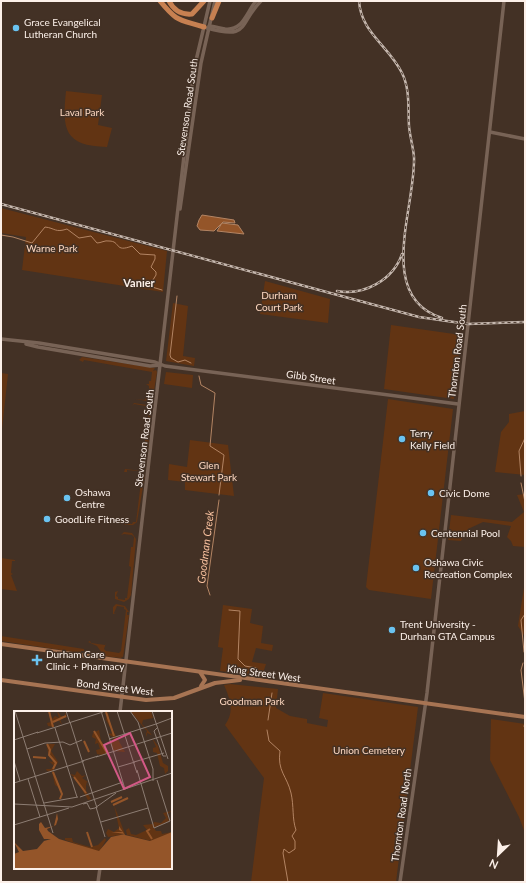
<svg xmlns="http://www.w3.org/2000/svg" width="526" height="883" viewBox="0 0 526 883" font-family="Lato,sans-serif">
<rect width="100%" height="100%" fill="#433125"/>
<g fill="#623413">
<path d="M66,91L102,95L98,125L112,128L107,147C64,146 62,129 66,91Z"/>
<polygon points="1,208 167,251 163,292 22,270 26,237 1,233"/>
<polygon points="265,281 330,299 328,323 260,314"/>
<polygon points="173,303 188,306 183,356 195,358 194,366 166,361"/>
<polygon points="391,325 461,335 454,399 384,389"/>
<polygon points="82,357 155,368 153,371 156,370 157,372 153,397 147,401 135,399 145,400 146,397 149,397 149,386 146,384 149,384 149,381 151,381 152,372 84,360 83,362 79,360"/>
<polygon points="166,372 193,375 192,388 164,384"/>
<polygon points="1,373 8,374 1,438"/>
<polygon points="388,399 453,409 431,599 369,590 366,587"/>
<polygon points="134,403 147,405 151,408 148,450 144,449 149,409 146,409 146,406 134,404 132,406"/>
<polygon points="525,411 525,475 495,472 501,432 509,422 509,414"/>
<polygon points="190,440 228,445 234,496 185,490 185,482 168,480 169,464 187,467"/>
<polygon points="125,469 142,471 145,475 137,522 133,525 125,525 123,521 125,521 125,523 132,524 133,522 136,522 142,474 140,471 127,470 127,472 124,472"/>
<polygon points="525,494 525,547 513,546 511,541 507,537 511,526 483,522 468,529 461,541 448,540 451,515 512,522 524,512 517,495"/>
<polygon points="124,532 132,533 136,539 131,595 129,599 124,602 115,599 115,592 118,591 116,596 118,597 118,599 125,600 125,598 127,598 131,567 129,566 131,547 133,547 134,537 132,535 124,534 121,535"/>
<polygon points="1,558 15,560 15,561 12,561 11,573 13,574 11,575 17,591 1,589"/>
<polygon points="525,581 525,637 518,626"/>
<polygon points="116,604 125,606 129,612 127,612 127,615 129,615 123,657 110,655 122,657 121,658 104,656 97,646 88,642 90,641 91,643 105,645 106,643 104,649 106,651 119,653 121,651 126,610 124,609 124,607 117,606 114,613 116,613 113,614 113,607"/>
<polygon points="223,605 252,609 250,623 263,626 261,643 273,645 272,651 256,648 252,662 266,664 262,676 220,671 223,648 218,647"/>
<polygon points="1,636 84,649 84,651 81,651 81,653 1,641"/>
<path d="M230,684L278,689L276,708L290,716L307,719V723L327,727L328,720L319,718L323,693L418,707L396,882H251L264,778L225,725C235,711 230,699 224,685Z"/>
<polygon points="491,719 525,724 525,833 519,817 490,760"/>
</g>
<g fill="#945529" stroke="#b38463">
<polygon points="202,215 234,220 235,223 223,222 214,231 200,230 197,226 199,220"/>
<polygon points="222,223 238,225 244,234 217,231"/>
</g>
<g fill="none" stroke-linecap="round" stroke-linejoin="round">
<g stroke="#b38463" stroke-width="1">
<path d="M1,235L13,237L32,243L45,227C55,228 55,233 67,229L79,238L91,236L97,243C101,243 105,240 109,241C121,241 114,253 132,246L140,254L155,255V259L151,267L156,272V275L151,283L152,287L162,290"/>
<polyline points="177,296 170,355 171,358 178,362 185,360 191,363"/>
<polyline points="199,376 201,385 215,393 210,446 224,455 219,495"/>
<polyline points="521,476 519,451 525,438"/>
<polyline points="521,483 525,502"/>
<polyline points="210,595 207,586 219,500"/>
<polyline points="229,610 240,611 238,659 245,666 256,668"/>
<polyline points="524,652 521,620 525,614"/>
<polyline points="523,663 521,670 525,703"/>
<polyline points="268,720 272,693"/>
<polyline points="524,726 525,729"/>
<path d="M267,730L269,741L280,751C277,771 287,776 291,793C294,806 292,819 296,830L292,836L295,841V849L289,853L284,849L283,853L288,882"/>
</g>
<g stroke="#786356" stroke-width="3.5">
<path d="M209,26C214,26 219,28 225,29C243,31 246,13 256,1"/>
<path d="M207,28C250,40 238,24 261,1"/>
<polyline points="490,132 525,139"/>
<polyline points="180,209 201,63 215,1"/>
<polyline points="1,339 39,343 155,362 165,366 458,404"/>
<polyline points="26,344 38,347 150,366 161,365"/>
<polyline points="120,712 194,69 210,1"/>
<polyline points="98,882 100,868"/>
<polyline points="400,882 427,693 504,1"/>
</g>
<g stroke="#a77453" stroke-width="4">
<polyline points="1,644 525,717"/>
<polyline points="200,672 205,680 201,686"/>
<polyline points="1,680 146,700 174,698 215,683 240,680"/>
</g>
<g stroke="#c78051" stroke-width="5">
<path d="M160,1C178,23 179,19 204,27"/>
<path d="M169,1C174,11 181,15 192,14L204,1"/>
<polyline points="212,18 219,1"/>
</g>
<defs>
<g id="rail">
<path d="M359,1C361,33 389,46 402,73C410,89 408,108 409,126C410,137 413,146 414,157C416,206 375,297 442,318"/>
<polyline points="1,204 419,317 468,324 525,322"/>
<path d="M337,291C364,296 393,280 402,254"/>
</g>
</defs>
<use href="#rail" stroke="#c6b8af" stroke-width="2.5"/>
<use href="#rail" stroke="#433125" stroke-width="1" stroke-dasharray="3" stroke-linecap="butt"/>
</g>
<g fill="#6ac3f1" stroke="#433125" stroke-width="1.5">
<circle cx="16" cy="28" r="4"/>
<circle cx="402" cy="439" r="4"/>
<circle cx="431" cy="493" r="4"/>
<circle cx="67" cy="498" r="4"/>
<circle cx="47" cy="519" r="4"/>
<circle cx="423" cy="533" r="4"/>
<circle cx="416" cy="568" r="4"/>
<circle cx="392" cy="630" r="4"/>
<path d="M35 654h4v4h4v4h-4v4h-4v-4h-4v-4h4z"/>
</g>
<g text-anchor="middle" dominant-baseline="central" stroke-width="3" stroke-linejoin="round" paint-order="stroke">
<g font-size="10" fill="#fcf0e9" stroke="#433125" text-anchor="start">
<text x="24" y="22">Grace Evangelical<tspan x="24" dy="12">Lutheran Church</tspan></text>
<text x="410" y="433">Terry<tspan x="410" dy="12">Kelly Field</tspan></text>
<text x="75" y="492">Oshawa<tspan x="75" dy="12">Centre</tspan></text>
<text x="439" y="493">Civic Dome</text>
<text x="55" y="519">GoodLife Fitness</text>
<text x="431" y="533">Centennial Pool</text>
<text x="424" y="562">Oshawa Civic<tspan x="424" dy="12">Recreation Complex</tspan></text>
<text x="400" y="624">Trent University -<tspan x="400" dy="12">Durham GTA Campus</tspan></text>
<text x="46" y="654">Durham Care<tspan x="46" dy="12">Clinic + Pharmacy</tspan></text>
</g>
<g font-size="10" fill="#fcf0e9" stroke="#433125">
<text transform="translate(187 107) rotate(-82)">Stevenson Road South</text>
<text transform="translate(457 351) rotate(-83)">Thornton Road South</text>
<text transform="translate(311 377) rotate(8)">Gibb Street</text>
<text transform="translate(144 438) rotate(-83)">Stevenson Road South</text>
<text transform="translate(264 673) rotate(8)">King Street West</text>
<text transform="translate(115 687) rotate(7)">Bond Street West</text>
<text transform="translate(401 815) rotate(-82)">Thornton Road North</text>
</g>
<g font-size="10" fill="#fdd7c0" stroke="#433125">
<text x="82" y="112">Laval Park</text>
<text x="52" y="248">Warne Park</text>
<text x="279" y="295">Durham<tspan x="279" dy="12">Court Park</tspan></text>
<text x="209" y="465">Glen<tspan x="209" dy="12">Stewart Park</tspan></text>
<text x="252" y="701">Goodman Park</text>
<text x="369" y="750">Union Cemetery</text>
</g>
<g font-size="11" font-weight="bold" fill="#fcf0e9" stroke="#433125">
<text x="139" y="282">Vanier</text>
</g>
<g font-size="11" font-style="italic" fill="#f9c19f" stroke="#433125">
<text transform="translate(205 547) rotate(-83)">Goodman Creek</text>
</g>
</g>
<g transform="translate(14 711)">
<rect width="158" height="158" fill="#433125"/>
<path d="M34,0L38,8L41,5L45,7L43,0L47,5H51V1L53,6L46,8L48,14L44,8L39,12L40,16L34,15L33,12L37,11ZM94,0L96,14L111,41L99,40L96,31L100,30L99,26L94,23L99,22L92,9ZM116,0H137L139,7L129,9L128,13L138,24L133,22V26L132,23L133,20ZM85,19L87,30L96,42L88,44L83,43L82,39L86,38L84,32L81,33L82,28L78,26L79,22ZM138,27L144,35L149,52L154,55V60L151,63L150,57L146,55L143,42L139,41V37L142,36ZM33,33H41L37,40L44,51L39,60L47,78L41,74L38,61L33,60L32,58H37L40,55L35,50L38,51L39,49L34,42ZM63,60L68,65L72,64L68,67L74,71L72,72L76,76L72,73V80L77,88L74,89L62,68L56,63L61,64ZM100,94L111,123L94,126L92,122L94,118L100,121L105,117ZM158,100L153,103L155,110L140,117L142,120H147L148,123L158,121L137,130L113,124L112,119L115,117L117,123L122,124L133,119L129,114L139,113L140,111L147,112L152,107L149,102ZM51,127H58L59,131L76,136L84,134L91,127L92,129L85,141L51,129Z" fill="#623413"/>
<path d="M43,102L44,108L42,114L33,118L34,120L45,128L85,140L97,126L111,123L97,121H109L105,119V115L111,124L136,130L158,121V158H0V143L5,141L0,131L9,140L23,138L30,130L37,128H30L25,119V113L27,111L31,117L40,115Z" fill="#945529"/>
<path fill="none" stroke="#945529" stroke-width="2" d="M35,0L39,16M92,1L100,25M39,11L52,5M80,20L93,42M70,30L75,41M33,33L36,39L35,44L42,52L39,58M19,46L32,47M39,61L48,83L46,88M60,66L72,82M97,91L108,86M99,94L114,87M136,118L133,120L138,128M73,121L78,136"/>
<path fill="none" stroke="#8d7d73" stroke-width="1" d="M1,0L39,122M52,0L56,12M87,0L111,78M103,0L123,62M116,0L124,11L139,58V70M138,0L154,48M56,11L83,97M142,13L158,7M41,17L63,86M143,17L140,20L149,45H152M23,22L89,1M95,28L142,13M0,29L24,21M13,38L31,32L49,31L56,34L68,29M82,46L158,22M0,50L6,70M68,50L84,45M120,51L150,42M104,56L121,51M123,59L140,117L156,110L143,69M14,68L26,106M0,72L70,50M66,86L109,71M30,92L64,86M0,93L58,96L158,62M69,93L73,92L76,98L81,97L102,82M82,96L91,126M87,111L134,97M0,114L55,97"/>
<path fill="#d35986" fill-opacity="0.15" stroke="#d35986" stroke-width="2" d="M116,22L136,66L110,78L90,34Z"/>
<rect width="158" height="158" fill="none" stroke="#fcf0e9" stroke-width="2"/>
</g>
<rect width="526" height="883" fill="none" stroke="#fcf0e9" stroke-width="4"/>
<g transform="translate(498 855) rotate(205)" stroke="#433125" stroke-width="3" paint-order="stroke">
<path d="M0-3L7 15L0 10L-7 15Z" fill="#fcf0e9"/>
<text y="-6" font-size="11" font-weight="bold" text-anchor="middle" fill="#fcf0e9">N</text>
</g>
</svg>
